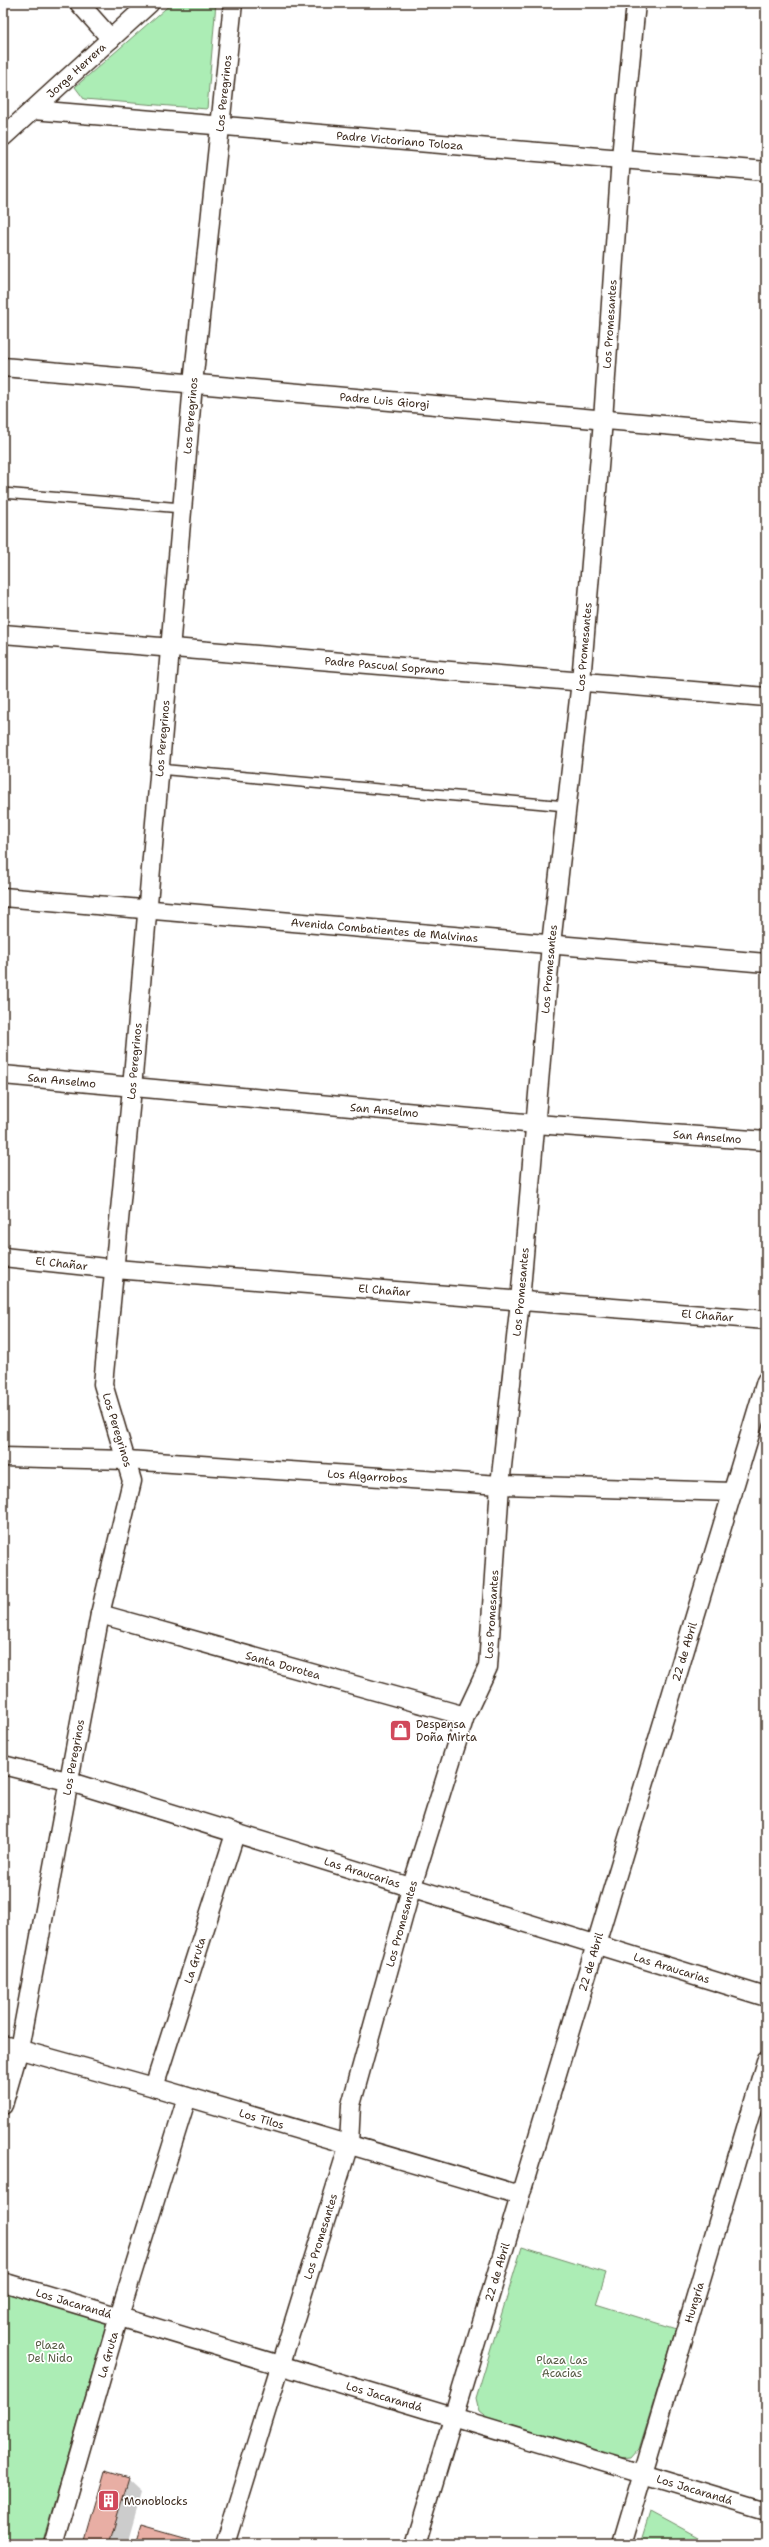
<svg xmlns="http://www.w3.org/2000/svg" width="769" height="2547" viewBox="0 0 769 2547" font-family="'Shantell Sans',sans-serif">
<rect width="100%" height="100%" fill="#fff"/>
<filter id="ink" filterUnits="userSpaceOnUse"><feTurbulence type="fractalNoise" baseFrequency=".025" numOctaves="2"/><feDisplacementMap in="SourceGraphic" scale="8" xChannelSelector="R" yChannelSelector="G"/><feConvolveMatrix kernelMatrix="1 2 1 2 8 2 1 2 1" color-interpolation-filters="sRGB"/></filter>
<g filter="url(#ink)">
<g fill="#acedb5" stroke="#748c6a">
<polygon points="172,3 216,3 207,109 84,99 75,87"/>
<polygon points="522,2247 606,2273 596,2304 676,2329 639,2449 632,2457 621,2458 488,2418 479,2411 476,2398"/>
<polygon points="3,2289 108,2319 42,2544 3,2544"/>
<polygon points="650,2512 709,2544 640,2544"/>
</g>
<polygon fill="#0003" points="128,2479 142,2492 127,2544 85,2544"/>
<g fill="#e8aea4" stroke="#3b2a1e">
<polygon points="105,2471 129,2478 109,2544 84,2544"/>
<polygon points="142,2525 202,2542 202,2544 136,2544"/>
</g>
<g fill="none" stroke-linecap="round" stroke-linejoin="round">
<defs>
<g id="service">
<polyline points="3,493 182,508"/>
<polyline points="158,769 566,806"/>
</g>
<g id="minor">
<polyline points="79,3 111,39"/>
<path id="s1" d="M33,110L766,171"/>
<path id="s2" d="M3,137L150,3"/>
<path id="s3" d="M3,367L766,434"/>
<path id="s4" d="M3,634L766,697"/>
<path id="s5" d="M3,897L766,963"/>
<path id="s6" d="M3,1075L536,1124L766,1141"/>
<path id="s7" d="M3,1257L115,1269L766,1320"/>
<path id="s8" d="M3,1457L127,1460L500,1485L733,1492"/>
<path id="s9" d="M100,1614L465,1716"/>
<path id="s10" d="M3,1765L67,1781L766,1997"/>
<path id="s11" d="M3,2045L154,2087L520,2195"/>
<path id="s12" d="M154,2087L235,1834"/>
<path id="s13" d="M3,2105L19,2049L100,1614L132,1481L103,1384L132,1088L193,384L233,3"/>
<path id="s14" d="M3,2282L766,2511"/>
<path id="s15" d="M53,2544L119,2316L187,2097"/>
<path id="s16" d="M225,2544L349,2144L351,2105L411,1889L465,1716L488,1667L500,1485L520,1301L551,944L581,681L603,420L621,157L636,3"/>
<path id="s17" d="M415,2544L766,1381"/>
<path id="s18" d="M622,2544L766,2061"/>
</g>
</defs>
<use href="#service" stroke="#3b2a1e" stroke-width="12"/>
<use href="#minor" stroke="#3b2a1e" stroke-width="21"/>
<use href="#service" stroke="#fff" stroke-width="9"/>
<use href="#minor" stroke="#fff" stroke-width="18"/>
</g>
</g>
<defs>
<symbol id="shop-square" viewBox="-11 -11 22 22"><rect x="-9" y="-9" width="18" height="18" rx="4" fill="#d1495b" stroke="#fff"/><path d="M-5-2.5h2.3a2.7 3.5 0 0 1 5.4 0H5L5.5 6h-11ZM-1.5-2.5h3a1.5 2.3 0 0 0-3 0Z" fill="#fff"/></symbol>
<symbol id="building-square" viewBox="-11 -11 22 22"><rect x="-9" y="-9" width="18" height="18" rx="4" fill="#d1495b" stroke="#fff"/><path d="M-4-6H4V6H1V3H-1V6H-4ZM-2.5-4.3h1.7v1.8h-1.7ZM.8-4.3h1.7v1.8H.8ZM-2.5-1h1.7V.8h-1.7ZM.8-1h1.7V.8H.8Z" fill="#fff"/></symbol>
</defs>
<g fill-rule="evenodd">
<use href="#shop-square" x="388" y="1718" width="25" height="25"/>
<use href="#building-square" x="96" y="2488" width="25" height="25"/>
</g>
<g text-anchor="middle" dominant-baseline="central" stroke-width="3.5" stroke-linejoin="round" paint-order="stroke">
<g font-size="11" fill="#3b2a1e" stroke="#fff">
<text stroke="none"><textPath href="#s2" startOffset="99">Jorge Herrera</textPath></text>
<text stroke="none"><textPath href="#s13" startOffset="2035">Los Peregrinos</textPath></text>
<text stroke="none"><textPath href="#s1" startOffset="368">Padre Victoriano Toloza</textPath></text>
<text stroke="none"><textPath href="#s16" startOffset="2266">Los Promesantes</textPath></text>
<text stroke="none"><textPath href="#s3" startOffset="383">Padre Luis Giorgi</textPath></text>
<text stroke="none"><textPath href="#s13" startOffset="1711">Los Peregrinos</textPath></text>
<text stroke="none"><textPath href="#s16" startOffset="1942">Los Promesantes</textPath></text>
<text stroke="none"><textPath href="#s4" startOffset="383">Padre Pascual Soprano</textPath></text>
<text stroke="none"><textPath href="#s13" startOffset="1387">Los Peregrinos</textPath></text>
<text stroke="none"><textPath href="#s5" startOffset="383">Avenida Combatientes de Malvinas</textPath></text>
<text stroke="none"><textPath href="#s16" startOffset="1618">Los Promesantes</textPath></text>
<text stroke="none"><textPath href="#s13" startOffset="1063">Los Peregrinos</textPath></text>
<text stroke="none"><textPath href="#s6" startOffset="59">San Anselmo</textPath></text>
<text stroke="none"><textPath href="#s6" startOffset="383">San Anselmo</textPath></text>
<text stroke="none"><textPath href="#s6" startOffset="707">San Anselmo</textPath></text>
<text stroke="none"><textPath href="#s7" startOffset="59">El Chañar</textPath></text>
<text stroke="none"><textPath href="#s7" startOffset="383">El Chañar</textPath></text>
<text stroke="none"><textPath href="#s16" startOffset="1294">Los Promesantes</textPath></text>
<text stroke="none"><textPath href="#s7" startOffset="707">El Chañar</textPath></text>
<text transform="translate(117 1430) rotate(73)">Los Peregrinos</text>
<text stroke="none"><textPath href="#s8" startOffset="365">Los Algarrobos</textPath></text>
<text stroke="none"><textPath href="#s16" startOffset="970">Los Promesantes</textPath></text>
<text stroke="none"><textPath href="#s17" startOffset="932">22 de Abril</textPath></text>
<text stroke="none"><textPath href="#s9" startOffset="190">Santa Dorotea</textPath></text>
<text stroke="none"><textPath href="#s13" startOffset="355">Los Peregrinos</textPath></text>
<text stroke="none"><textPath href="#s10" startOffset="375">Las Araucarias</textPath></text>
<text stroke="none"><textPath href="#s16" startOffset="646">Los Promesantes</textPath></text>
<text stroke="none"><textPath href="#s12" startOffset="133">La Gruta</textPath></text>
<text stroke="none"><textPath href="#s17" startOffset="608">22 de Abril</textPath></text>
<text stroke="none"><textPath href="#s10" startOffset="699">Las Araucarias</textPath></text>
<text stroke="none"><textPath href="#s11" startOffset="269">Los Tilos</textPath></text>
<text stroke="none"><textPath href="#s16" startOffset="322">Los Promesantes</textPath></text>
<text stroke="none"><textPath href="#s17" startOffset="284">22 de Abril</textPath></text>
<text stroke="none"><textPath href="#s14" startOffset="74">Los Jacarandá</textPath></text>
<text stroke="none"><textPath href="#s18" startOffset="252">Hungría</textPath></text>
<text stroke="none"><textPath href="#s15" startOffset="197">La Gruta</textPath></text>
<text stroke="none"><textPath href="#s14" startOffset="398">Los Jacarandá</textPath></text>
<text stroke="none"><textPath href="#s14" startOffset="722">Los Jacarandá</textPath></text>
</g>
<g font-size="11" fill="#3b2a1e" stroke="#fff" text-anchor="start">
<text x="416" y="1724">Despensa<tspan x="416" dy="13">Doña Mirta</tspan></text>
<text x="124" y="2501">Monoblocks</text>
</g>
<g font-size="11" fill="#575b44" stroke="#fff">
<text x="50" y="2345">Plaza<tspan x="50" dy="13">Del Nido</tspan></text>
<text x="562" y="2360">Plaza Las<tspan x="562" dy="13">Acacias</tspan></text>
</g>
</g>
<rect width="769" height="2547" fill="none" stroke="#fff" stroke-width="16"/>
<rect x="8" y="8" width="753" height="2531" fill="none" stroke="#3b2a1e" stroke-width="1.5" filter="url(#ink)"/>
</svg>
